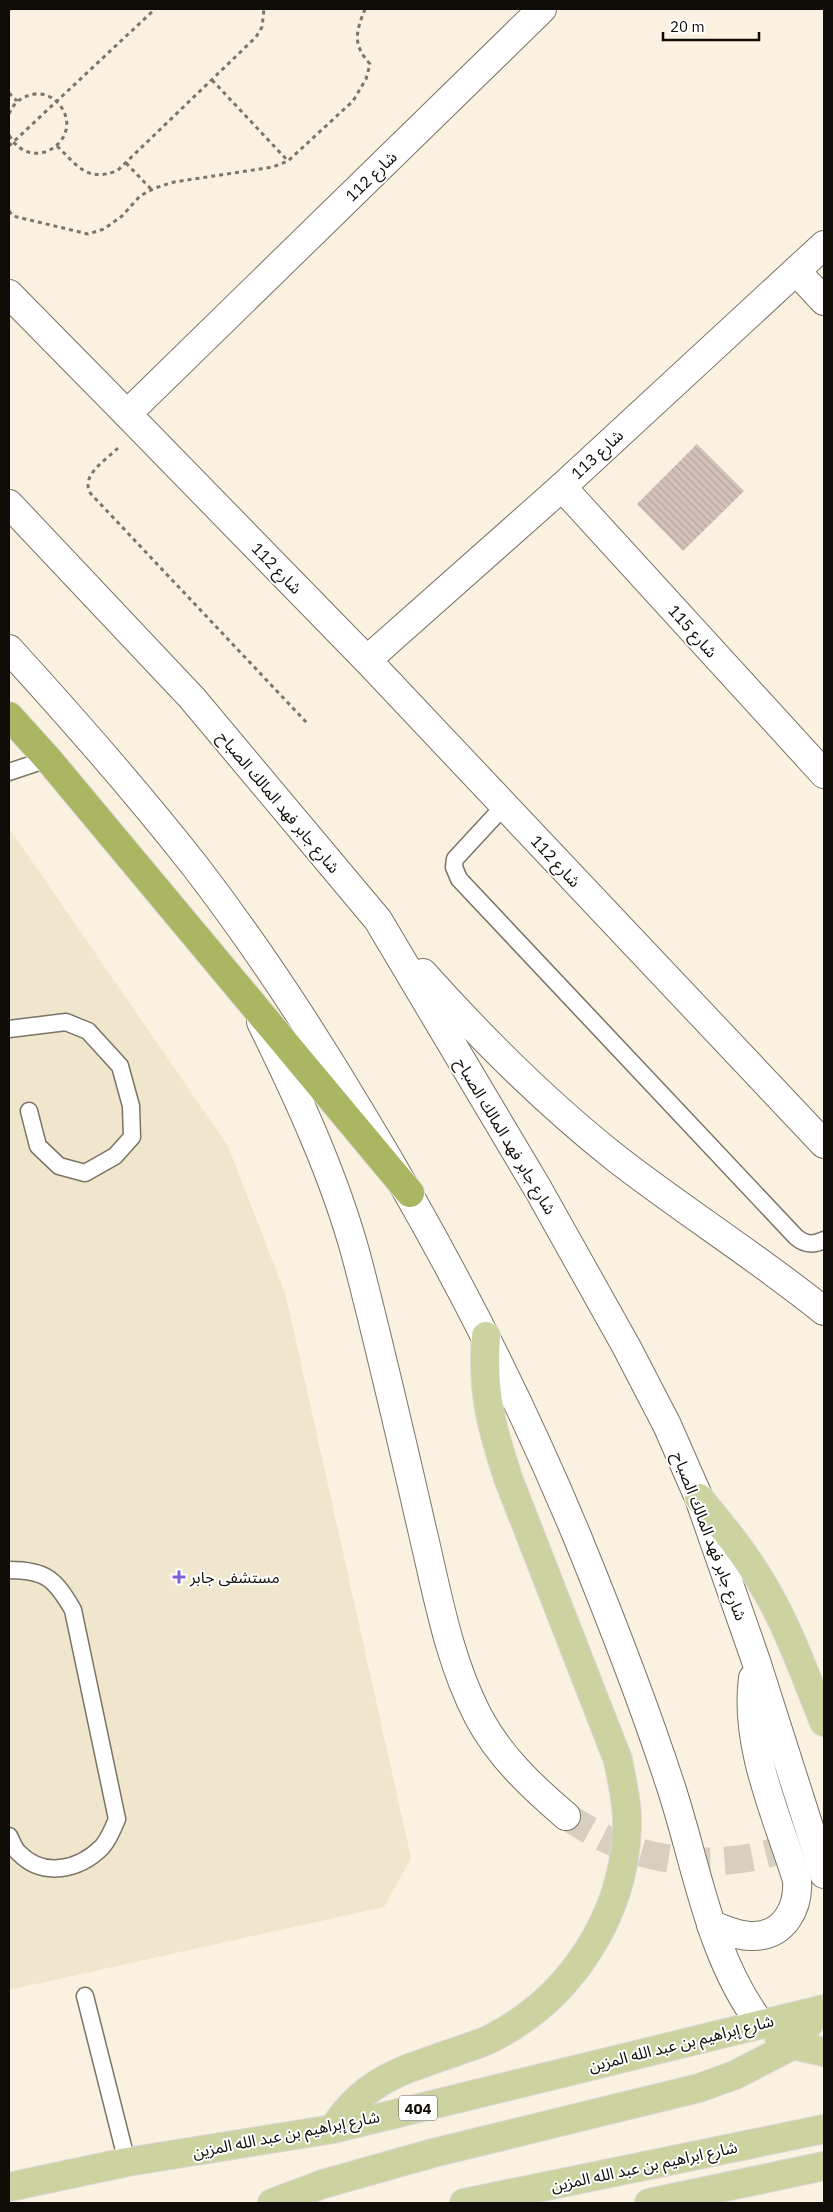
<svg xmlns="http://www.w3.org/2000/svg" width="833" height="2212" viewBox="0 0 833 2212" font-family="'IBM Plex Sans','Noto Sans Arabic',sans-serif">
<defs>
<pattern id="building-back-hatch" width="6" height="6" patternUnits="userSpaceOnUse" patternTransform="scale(1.25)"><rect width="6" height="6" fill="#d3c2b7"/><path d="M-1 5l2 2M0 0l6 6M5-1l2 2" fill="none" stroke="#b4a69c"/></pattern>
</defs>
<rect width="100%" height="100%" fill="#faf1e0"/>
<polygon fill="#f0e5cd" points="9,828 228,1146 286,1296 411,1858 384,1907 9,1990"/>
<polygon fill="url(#building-back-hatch)" points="697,444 744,491 683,551 637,504"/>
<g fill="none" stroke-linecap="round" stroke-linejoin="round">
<path stroke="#d7cfbf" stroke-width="28" stroke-dasharray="28 14" stroke-linecap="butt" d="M566,1816C585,1828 605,1840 627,1848C684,1869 754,1865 809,1839"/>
<defs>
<g id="service">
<polyline points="9,772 48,759"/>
<path d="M504,806L455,859L454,867L459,879L796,1237C805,1245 814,1245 824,1240"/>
<polyline points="9,1029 66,1022 88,1031 120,1066 131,1106 132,1137 115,1156 85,1173 59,1166 38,1146 29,1111"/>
<path d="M9,1570C46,1570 55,1579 73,1610L117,1819C113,1829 109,1839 102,1847C79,1870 43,1878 19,1853C14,1849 12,1841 9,1836"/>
<polyline points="85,1996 127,2162"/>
</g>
<g id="minor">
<polyline points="542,9 127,414 367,660 824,1144"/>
<polyline points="796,271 824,301"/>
<polyline points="9,294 127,414"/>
<polyline points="562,487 824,774"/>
<polyline points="367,660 562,487 824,245"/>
</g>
<g id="tertiary">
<polyline points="9,504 192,698 378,920 538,1189 626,1346 667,1425 699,1498 756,1661 824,1874"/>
<path d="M9,649C73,719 136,791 195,866C255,944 309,1026 359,1110C443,1248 517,1391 579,1541C612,1622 644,1704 671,1787C697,1866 709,1955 760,2023"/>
<path d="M423,973C483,1040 546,1103 617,1159C684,1211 757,1257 824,1311"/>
<path d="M261,1022C298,1097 334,1175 356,1255C380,1346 401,1438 422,1529C437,1592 448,1658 478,1716C499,1756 532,1787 566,1816"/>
<path d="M711,1925C724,1929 739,1937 753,1936C784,1936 799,1908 797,1880C777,1816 744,1746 753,1678"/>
</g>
<g id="primary">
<path d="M699,1498C723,1527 747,1556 766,1590C790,1631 806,1678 824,1722"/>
<polyline points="779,2037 793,2045 824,2052"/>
<path d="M333,2129C366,2078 404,2070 458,2051C468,2047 480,2044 490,2039C570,1999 624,1917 627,1827C628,1805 622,1782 618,1760L508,1478C491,1426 482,1393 486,1336"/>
<polyline points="9,2187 127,2162 333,2129 824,2009"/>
<polyline points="272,2203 323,2184 433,2153 699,2088 735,2075 793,2045 819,2010"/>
<polyline points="464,2203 824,2129"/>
<polyline points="649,2203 824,2166"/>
</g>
<polyline id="motorway" points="9,716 48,759 410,1193"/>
</defs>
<use href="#service" stroke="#7b7465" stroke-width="19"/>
<use href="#minor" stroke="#7b7465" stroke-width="30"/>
<use href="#tertiary" stroke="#7b7465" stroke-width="30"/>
<use href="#primary" stroke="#d9d8d7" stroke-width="30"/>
<use href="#motorway" stroke="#d9d8d7" stroke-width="30"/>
<g stroke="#7b766b" stroke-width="3" stroke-dasharray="4 4" stroke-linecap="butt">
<polyline points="9,10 10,9"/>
<polyline points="212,80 288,161"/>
<polyline points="9,93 17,101"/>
<path d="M9,114C14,102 22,96 35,94C44,93 53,97 59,104C87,138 32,177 9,135"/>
<polyline points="9,146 155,9"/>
<path d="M57,146C78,166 86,182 117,171L256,37L262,27L264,9"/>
<polyline points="126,163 152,190"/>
<path d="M9,211L13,216L88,234L104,229L122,216L140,196L155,188L174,182L273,167L288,161L353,101L366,79L370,64C352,44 356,32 365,9"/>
<path d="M118,448C106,460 79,476 91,494L307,723"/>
</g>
<use href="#service" stroke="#fff" stroke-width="16"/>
<use href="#minor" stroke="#fff" stroke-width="28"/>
<use href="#tertiary" stroke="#fff" stroke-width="28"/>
<use href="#primary" stroke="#ccd3a1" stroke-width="28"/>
<use href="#motorway" stroke="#aab662" stroke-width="28"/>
</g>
<path fill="#7f5ed9" stroke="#fff" stroke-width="2" d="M176.5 1569.5h5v5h5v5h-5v5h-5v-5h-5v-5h5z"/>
<g text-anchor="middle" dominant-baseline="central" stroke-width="4" stroke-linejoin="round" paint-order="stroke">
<rect fill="#fff" stroke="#575551" stroke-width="1" x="399" y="2095.5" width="38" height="25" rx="4"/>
<g font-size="15" font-weight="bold" fill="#0f0c07">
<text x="418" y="2108">404</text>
</g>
<g font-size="16" fill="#0f0c07" stroke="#fff">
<text transform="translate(371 176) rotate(-44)">شارع 112</text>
<text transform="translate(597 454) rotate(-43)">شارع 113</text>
<text transform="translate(277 568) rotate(46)">شارع 112</text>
<text transform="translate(693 631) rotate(48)">شارع 115</text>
<text transform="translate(279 802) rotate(50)">شارع جابر فهد المالك الصباح</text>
<text transform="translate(556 861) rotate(47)">شارع 112</text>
<text transform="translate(506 1136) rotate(59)">شارع جابر فهد المالك الصباح</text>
<text transform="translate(710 1536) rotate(69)">شارع جابر فهد المالك الصباح</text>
<text transform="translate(681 2043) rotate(-14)">شارع إبراهيم بن عبد الله المزين</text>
<text transform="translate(286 2134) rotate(-11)">شارع إبراهيم بن عبد الله المزين</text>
<text transform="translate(644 2166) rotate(-12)">شارع ابراهيم بن عبد الله المزين</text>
</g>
<g font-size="16" fill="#0f0c07" stroke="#fff" text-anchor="start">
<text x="190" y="1577">مستشفى جابر</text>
</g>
</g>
<rect width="833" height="2212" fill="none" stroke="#0f0c07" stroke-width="20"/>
<path d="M663 32v8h96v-8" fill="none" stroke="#0f0c07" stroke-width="2.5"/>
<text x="670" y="32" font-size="15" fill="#0f0c07" stroke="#ffffff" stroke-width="4" paint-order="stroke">20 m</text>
</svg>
